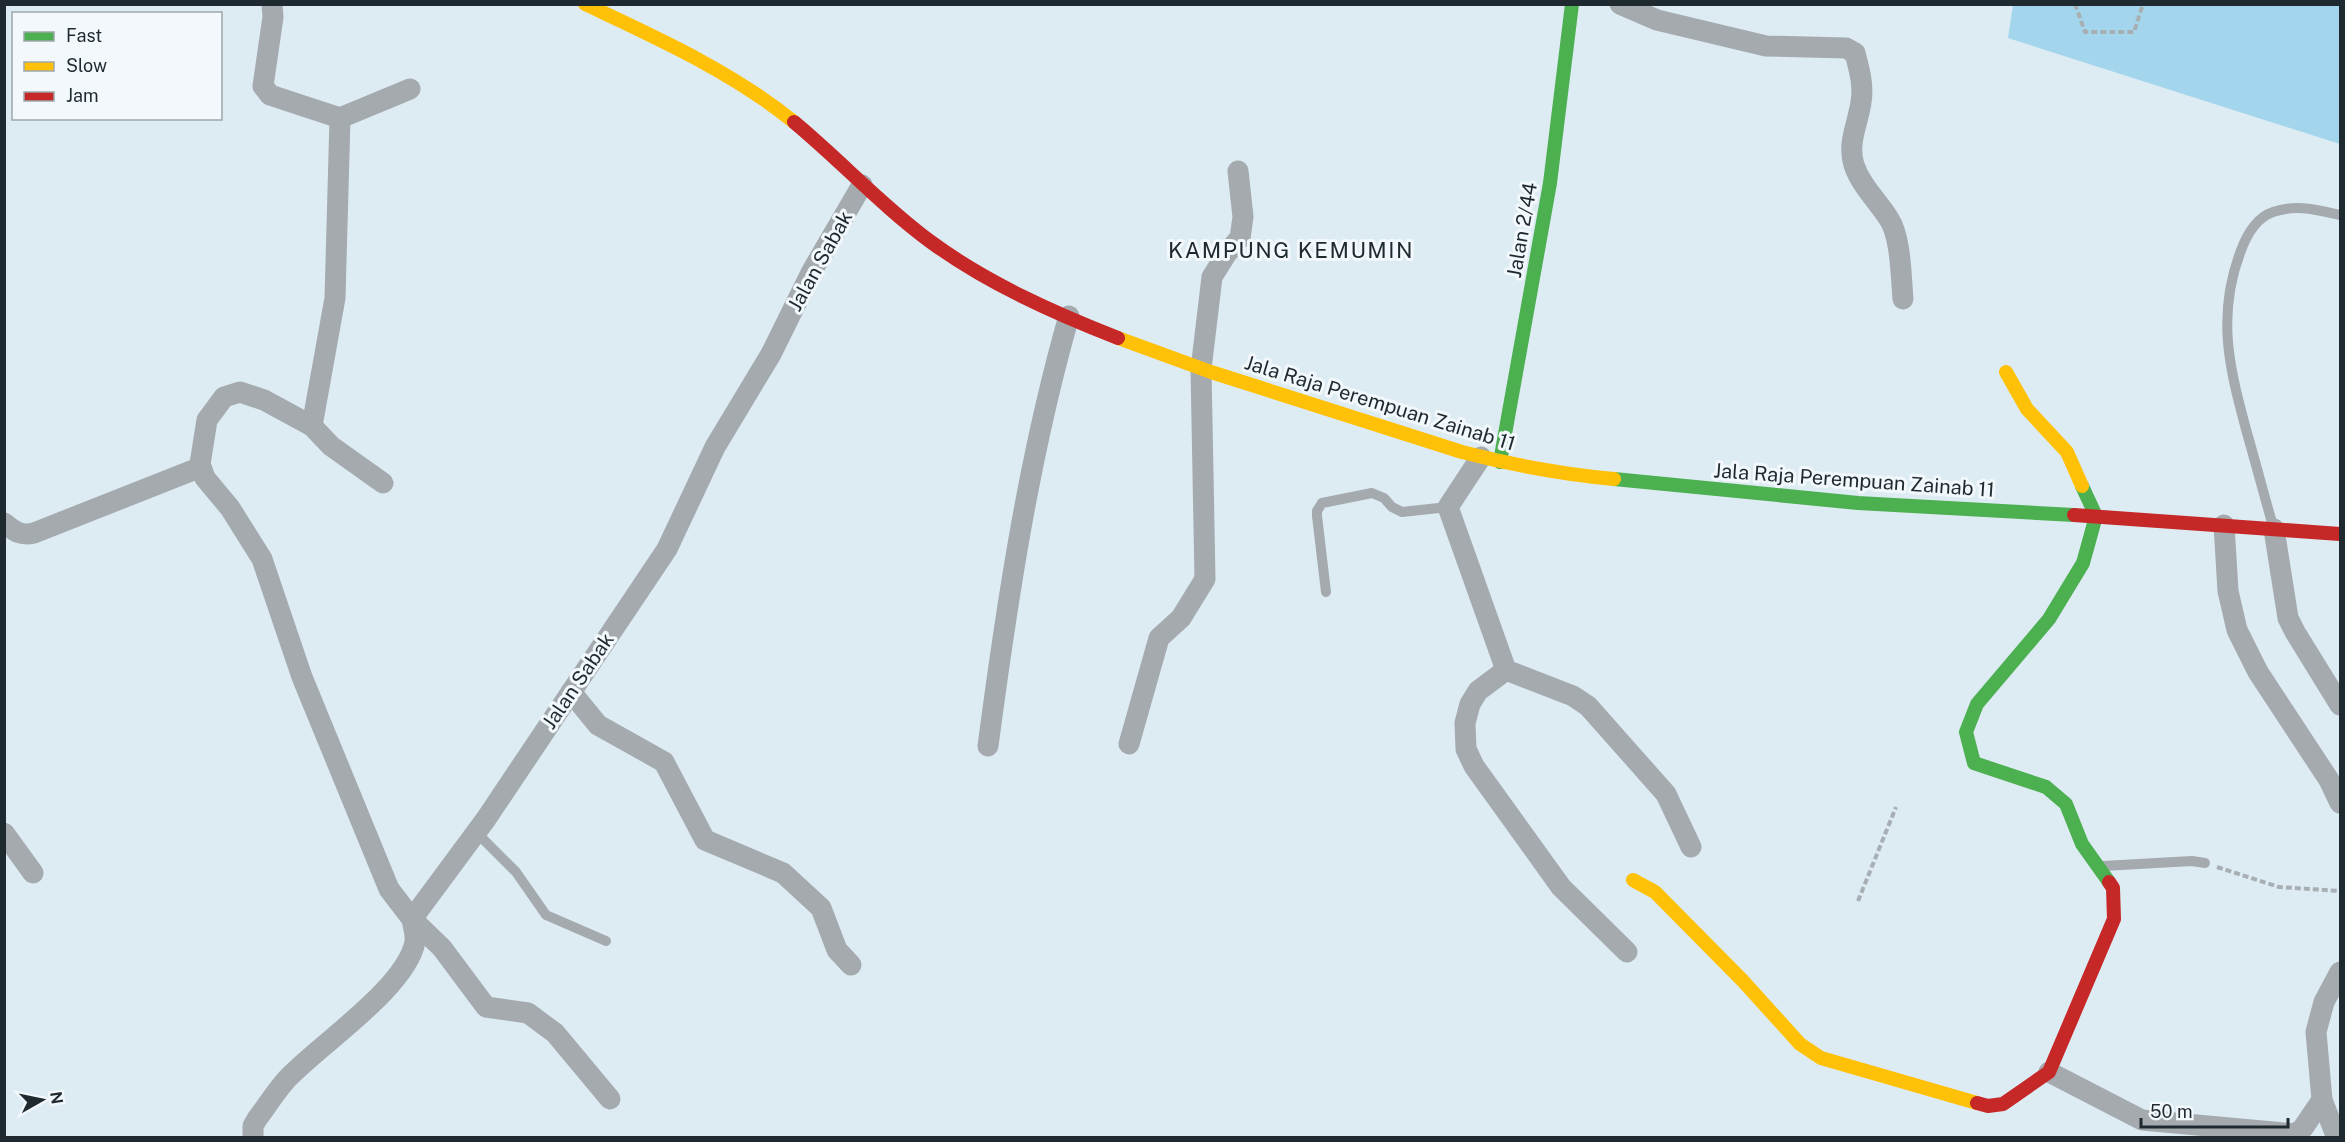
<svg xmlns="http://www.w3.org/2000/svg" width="2345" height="1142" viewBox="0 0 2345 1142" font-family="'Public Sans',sans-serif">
<rect width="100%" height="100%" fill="#ddebf3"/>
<polygon fill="#a3d5ec" points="2013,5 2340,5 2340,144 2008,38"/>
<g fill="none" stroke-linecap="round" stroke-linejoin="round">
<g stroke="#a7afb2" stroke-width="4" stroke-dasharray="6 3" stroke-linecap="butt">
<polyline points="2075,4 2085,32 2134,32 2143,4"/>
<polyline points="2217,867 2279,887 2340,891"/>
<polyline points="1858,901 1896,807"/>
</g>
<g stroke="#a4aaae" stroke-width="10">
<path d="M2273,526C2264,495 2256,464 2247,433C2230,370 2216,318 2240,253C2246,236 2255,218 2273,212C2296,204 2317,210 2340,215"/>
<polyline points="1326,592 1317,516 1317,511 1322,503 1372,493 1384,498 1392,507 1402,512 1448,507"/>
<polyline points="475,831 516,872 546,915 606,941"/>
<polyline points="2103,866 2192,861 2205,863"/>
</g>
<g stroke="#a4aaae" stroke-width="21">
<polyline points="272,4 273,17 263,86 270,95 340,118 410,89"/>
<path d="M1620,4L1657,20L1766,46L1846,48L1855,53C1859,69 1864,85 1861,102C1858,124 1847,143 1854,165C1861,186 1878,201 1889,219C1901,237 1901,277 1903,299"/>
<polyline points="312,426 335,298 340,118"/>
<polyline points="1481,457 1448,507 1506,670 1573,696 1588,706 1666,794 1691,847"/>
<polyline points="383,483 331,446 312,426 264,400 240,392 224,397 207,420 200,464 205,478 230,508 262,559 302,677 389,889 412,919 442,948 486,1007 528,1013 555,1033 610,1099"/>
<path d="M4,523C15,532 21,536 34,533L201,467"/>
<polyline points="2224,525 2228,591 2237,630 2258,672 2329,780 2340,803"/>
<polyline points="2274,529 2288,618 2295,632 2340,705"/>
<polyline points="1506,670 1478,691 1470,704 1465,723 1466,749 1474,766 1561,887 1627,952"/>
<polyline points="571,692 598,725 664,762 705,840 783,873 821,908 837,950 851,965"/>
<polyline points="1129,744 1159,638 1181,618 1205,579 1201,369 1212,277 1227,253 1240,238 1243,217 1238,171"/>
<path d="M988,746C1007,602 1029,456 1069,316"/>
<polyline points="4,833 33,873"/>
<polyline points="2049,1072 2142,1120 2296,1134 2303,1128 2322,1100"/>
<path d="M253,1138V1126L257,1119C267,1106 276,1091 287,1079C320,1044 406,988 415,942C416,935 413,926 412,919L486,819L667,549L715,447L771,354L812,271L862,185"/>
<polyline points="2337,1138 2322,1100 2316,1032 2324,1002 2340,972"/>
</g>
<g stroke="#4caf50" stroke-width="14">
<polyline points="1500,462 1550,183 1572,4"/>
<polyline points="1614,479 1858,503 2074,515"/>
<polyline points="2082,486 2096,516 2083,563 2049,619 1977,704 1966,732 1974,763 2046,787 2066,804 2082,844 2109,882"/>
</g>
<g stroke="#ffc107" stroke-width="14">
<path d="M585,4C657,38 731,71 794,122"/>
<path d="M1118,338L1211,372L1462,452C1512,465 1562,474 1614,479"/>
<polyline points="2006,372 2027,409 2067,452 2082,486"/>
<polyline points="1633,880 1655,892 1743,981 1800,1044 1821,1058 1977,1103"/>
</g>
<g stroke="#c62828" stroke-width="14">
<path d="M794,122C841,161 882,206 931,242C987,283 1054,313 1118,338"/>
<polyline points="2074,515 2340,534"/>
<polyline points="1977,1103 1988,1106 2003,1104 2049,1072 2114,919 2113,888 2109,882"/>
</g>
</g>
<g text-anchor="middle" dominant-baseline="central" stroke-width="6" stroke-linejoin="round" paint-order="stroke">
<g font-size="20" fill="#1e2a30" stroke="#f2f8fb">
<text transform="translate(1522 230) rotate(-80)">Jalan 2/44</text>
<text transform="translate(820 261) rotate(-61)">Jalan Sabak</text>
<text transform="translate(1380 403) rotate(17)">Jala Raja Perempuan Zainab 11</text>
<text transform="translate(1854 480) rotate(4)">Jala Raja Perempuan Zainab 11</text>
<text transform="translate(578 681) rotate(-56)">Jalan Sabak</text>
</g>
<g font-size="22" letter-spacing="1.5" fill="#1e2a30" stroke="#f2f8fb">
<text x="1291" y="250">KAMPUNG KEMUMIN</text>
</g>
</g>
<rect width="2345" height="1142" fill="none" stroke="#1e2a30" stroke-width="12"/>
<rect x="12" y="12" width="210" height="108" fill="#f2f8fb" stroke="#9da6aa" stroke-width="1.5"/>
<rect x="24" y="32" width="30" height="9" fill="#4caf50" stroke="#9da6aa" stroke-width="1.5"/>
<text x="66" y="42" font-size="18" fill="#1e2a30">Fast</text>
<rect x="24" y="62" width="30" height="9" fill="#ffc107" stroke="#9da6aa" stroke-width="1.5"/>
<text x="66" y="72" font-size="18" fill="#1e2a30">Slow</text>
<rect x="24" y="92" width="30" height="9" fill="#c62828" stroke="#9da6aa" stroke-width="1.5"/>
<text x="66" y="102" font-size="18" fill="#1e2a30">Jam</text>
<g transform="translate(42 1100) rotate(81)" stroke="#f2f8fb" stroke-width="4.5" paint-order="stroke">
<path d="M0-4.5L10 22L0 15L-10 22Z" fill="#1e2a30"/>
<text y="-9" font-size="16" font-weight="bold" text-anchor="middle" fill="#1e2a30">N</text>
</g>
<path d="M2141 1118v9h147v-9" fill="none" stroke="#1e2a30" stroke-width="3"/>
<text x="2150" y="1118" font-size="18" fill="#1e2a30" stroke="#f2f8fb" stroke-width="4.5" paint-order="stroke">50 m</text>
</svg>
